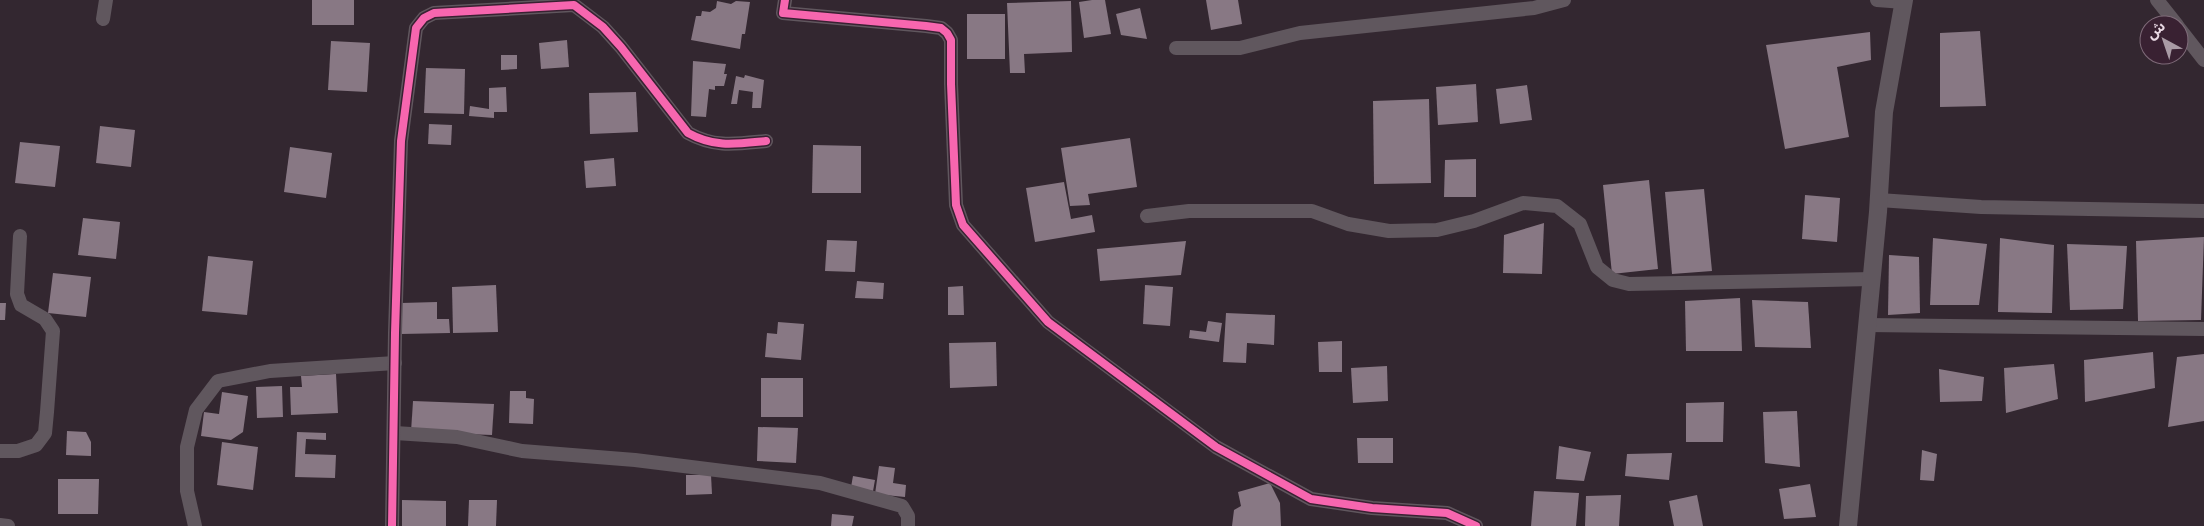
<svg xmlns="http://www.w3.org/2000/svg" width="2204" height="526" viewBox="0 0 2204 526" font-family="Quicksand,'Noto Sans Arabic',sans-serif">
<rect width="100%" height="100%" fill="#332730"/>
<g fill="#887884">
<rect x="312" y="0" width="42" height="25"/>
<polygon points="1092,0 1105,0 1111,34 1084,38 1079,2"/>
<polygon points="1206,0 1238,0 1242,24 1211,30"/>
<polygon points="717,1 731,4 736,1 750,2 745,34 742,34 740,49 691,40 696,16 701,16 702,11 710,12 716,8"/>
<polygon points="1071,1 1072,52 1024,54 1025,73 1010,73 1007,3"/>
<polygon points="1140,8 1147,39 1121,35 1116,14"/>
<rect x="967" y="14" width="38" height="45"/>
<polygon points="1980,31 1986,106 1940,107 1940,33"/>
<polygon points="1870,32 1871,60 1837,67 1849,137 1785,149 1766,45"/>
<polygon points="567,40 569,67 541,69 539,43"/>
<polygon points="331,41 370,43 367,92 328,90"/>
<polygon points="501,55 517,55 517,69 501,70"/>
<polygon points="693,61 726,64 724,74 727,74 724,86 715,86 715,90 709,89 706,117 691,116"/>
<polygon points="426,68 465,69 464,114 424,113"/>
<polygon points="745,75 764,80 761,108 752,108 753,92 739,90 737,104 731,104 736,76 744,78"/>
<polygon points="1476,84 1478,122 1438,125 1436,87"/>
<polygon points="1527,85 1532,120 1500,124 1496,89"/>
<polygon points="506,87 507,112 494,112 494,118 469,116 470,106 489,109 489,88"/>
<polygon points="636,92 638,132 590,134 589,93"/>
<polygon points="1429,99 1431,183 1374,184 1373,101"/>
<polygon points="429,124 452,125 451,145 428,144"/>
<polygon points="100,126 135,130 131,167 96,163"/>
<polygon points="1130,138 1137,187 1088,194 1090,205 1070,206 1061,148"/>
<polygon points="20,142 60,146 55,187 15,183"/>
<polygon points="813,145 861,146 861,193 812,193"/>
<polygon points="290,147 332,153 326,198 284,192"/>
<polygon points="614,158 616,186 586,188 584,161"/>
<polygon points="1476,159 1476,197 1444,197 1445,160"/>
<polygon points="1649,180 1658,269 1612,274 1603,185"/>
<polygon points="1064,182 1071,219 1092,215 1095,232 1035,242 1026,188"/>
<polygon points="1704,189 1712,271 1672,274 1665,192"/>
<polygon points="1805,195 1840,198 1837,242 1802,239"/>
<polygon points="83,218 120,222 116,259 78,255"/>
<polygon points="1544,223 1542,274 1503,273 1504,235"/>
<polygon points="2204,237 2201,320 2138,321 2136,241"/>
<polygon points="1933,238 1987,244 1979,305 1930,305"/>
<polygon points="2000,238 2054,245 2052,313 1998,312"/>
<polygon points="827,240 857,241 855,272 825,271"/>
<polygon points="1186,241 1181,275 1100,281 1097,249"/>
<polygon points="2067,244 2127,246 2123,309 2070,310"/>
<polygon points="1889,255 1919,257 1920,313 1888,315"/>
<polygon points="208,256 253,261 247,315 202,311"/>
<polygon points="53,273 91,277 86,317 48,313"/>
<polygon points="857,281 884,283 883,299 855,298"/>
<polygon points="496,285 498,332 453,333 452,287"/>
<polygon points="1145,285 1173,287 1170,326 1143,324"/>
<polygon points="963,286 964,315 948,315 948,287"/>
<polygon points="1740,298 1742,351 1686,351 1685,301"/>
<polygon points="1752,300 1808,302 1811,348 1755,347"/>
<polygon points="437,302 437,319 449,319 450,333 401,334 401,303"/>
<polygon points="0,303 6,303 5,320 0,320"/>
<polygon points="1226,313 1275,315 1274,345 1247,343 1246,363 1223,362"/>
<polygon points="1208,321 1222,323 1219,342 1189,338 1190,330 1206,332"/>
<polygon points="778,322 804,324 801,360 765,357 767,333 777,334"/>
<polygon points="1342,341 1342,372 1319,372 1318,342"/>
<polygon points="996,342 997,386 950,388 949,343"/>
<polygon points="2153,352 2155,388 2085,402 2084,360"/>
<polygon points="2204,354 2204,421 2168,427 2177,357"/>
<polygon points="2054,364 2058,399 2006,413 2004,368"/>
<polygon points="1387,366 1388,401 1353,403 1351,368"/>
<polygon points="1939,369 1984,377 1982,401 1940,402"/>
<polygon points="336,374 338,413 291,415 290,387 302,387 301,376"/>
<rect x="761" y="378" width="42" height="39"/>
<polygon points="282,386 283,417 257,418 256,387"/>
<polygon points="510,391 526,391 526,398 534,399 533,424 509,423"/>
<polygon points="222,392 248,396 243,432 231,440 201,436 204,412 219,414"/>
<polygon points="413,401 494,404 492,435 411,432"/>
<polygon points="1724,402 1723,442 1686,442 1686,403"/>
<polygon points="1797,411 1800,467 1765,463 1763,412"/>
<polygon points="758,427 798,428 796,463 757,461"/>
<polygon points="67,431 86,432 91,442 91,456 66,455"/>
<polygon points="297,432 326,433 326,440 306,439 305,454 336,455 335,478 295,477"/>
<polygon points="1357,438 1393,438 1393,463 1358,463"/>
<polygon points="222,442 258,447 253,490 217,485"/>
<polygon points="1559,446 1591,452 1584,481 1556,479"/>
<polygon points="1922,450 1937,454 1934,481 1920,480"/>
<polygon points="1672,453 1669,480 1625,476 1627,454"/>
<polygon points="879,466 895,468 893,483 906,485 905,497 875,494"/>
<polygon points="686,475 711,475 712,494 686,495"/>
<polygon points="853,476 875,480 873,491 851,487"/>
<polygon points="58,479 99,479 98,514 58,514"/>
<polygon points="1270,483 1280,503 1281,526 1232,526 1234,510 1241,506 1238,492"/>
<polygon points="1810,484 1816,517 1784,519 1779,489"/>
<polygon points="1534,491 1579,493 1576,526 1531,526"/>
<polygon points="1621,495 1619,526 1585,526 1586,496"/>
<polygon points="1697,495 1703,526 1674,526 1669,501"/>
<polygon points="402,500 446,501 446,526 402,526"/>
<polygon points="469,500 497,500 496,526 468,526"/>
<polygon points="832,514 854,516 852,526 831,526"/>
</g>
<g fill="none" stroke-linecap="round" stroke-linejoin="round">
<g stroke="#60575e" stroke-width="14">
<polyline points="785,0 783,13 926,26 941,28 947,33 951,40 951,84 956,205 963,225 1048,322 1216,447 1311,499 1372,508 1447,513 1476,526"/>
<polyline points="1877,0 1904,2"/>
<polyline points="2157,0 2177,25"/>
<polyline points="103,19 106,0"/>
<polyline points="2179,28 2204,60"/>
<polyline points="1176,48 1240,48 1300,33 1534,8 1564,0"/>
<polyline points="1879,200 1981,207 2204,211"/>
<polyline points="1147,216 1189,211 1312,211 1348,224 1389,231 1437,230 1474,221 1523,203 1557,206 1580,224 1597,267 1613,280 1629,284 1872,279"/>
<polyline points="1867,325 2204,329"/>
<polyline points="395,433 457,437 522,451 635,460 820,483 902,506 908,516 908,526"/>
<polyline points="0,451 18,451 36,445 45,433 47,412 53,331 45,319 21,305 17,294 20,236"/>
<polyline points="0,525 8,526"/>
<polyline points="195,526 187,491 187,447 196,410 218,381 270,371 395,363"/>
<path d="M392,526L395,333L401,141L416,28L424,18L434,13L574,5L603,27L621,47L688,133C715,148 736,144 766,141"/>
</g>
<polyline stroke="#60575e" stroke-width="18" points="1848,526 1878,212 1884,112 1904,0"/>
<defs>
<g id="cycleway">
<polyline points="785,0 783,13 926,26 941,28 947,33 951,40 951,84 956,205 963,225 1048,322 1216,447 1311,499 1372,508 1447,513 1476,526"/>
<path d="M392,526L395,333L401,141L416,28L424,18L434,13L574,5L603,27L621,47L688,133C715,148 736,144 766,141"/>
</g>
</defs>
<use href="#cycleway" stroke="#392132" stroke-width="11"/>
<use href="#cycleway" stroke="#f766af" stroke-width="8"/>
</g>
<g transform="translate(2164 40) rotate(320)"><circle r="24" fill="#392132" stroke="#7f6b79"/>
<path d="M0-4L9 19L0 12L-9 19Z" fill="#a99ba5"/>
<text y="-8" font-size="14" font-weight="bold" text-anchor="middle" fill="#e9d9e4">ش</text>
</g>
</svg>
